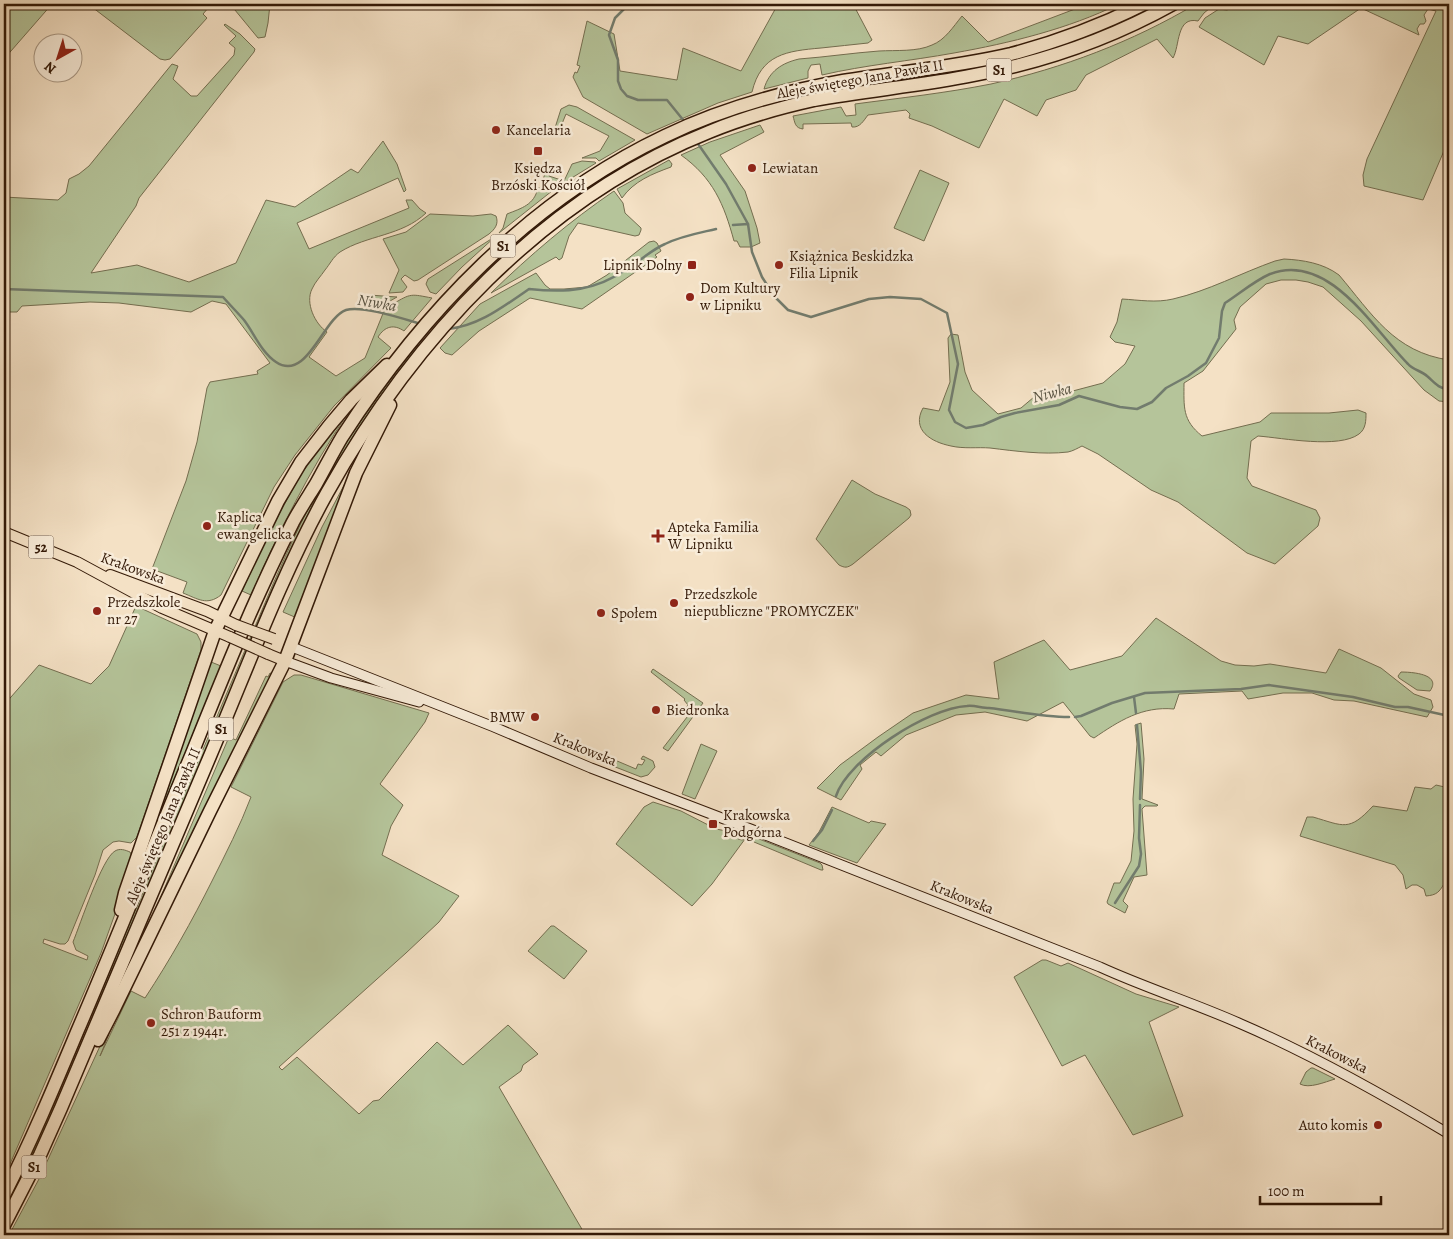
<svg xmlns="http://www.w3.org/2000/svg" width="1453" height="1239" viewBox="0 0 1453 1239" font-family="Alegreya,serif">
<rect width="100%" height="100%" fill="#f4e1c5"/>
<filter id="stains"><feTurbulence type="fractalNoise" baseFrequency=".004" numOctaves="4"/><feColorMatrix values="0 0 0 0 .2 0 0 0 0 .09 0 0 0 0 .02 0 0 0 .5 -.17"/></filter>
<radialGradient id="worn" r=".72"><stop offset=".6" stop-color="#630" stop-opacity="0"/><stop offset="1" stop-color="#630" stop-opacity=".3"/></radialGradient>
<g fill="#b5c49a" stroke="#746e50">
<polygon points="4,4 52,4 4,59"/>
<polygon points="88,4 207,4 209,7 203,14 207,18 170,59 165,60 160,59"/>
<polygon points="230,4 270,4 268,23 265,37 258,38"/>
<path d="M778,4H853L872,40L868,43C852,45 837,46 821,48C787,51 761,54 752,92L718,103L647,134L583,97L573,77L575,72L577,73L580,66L577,65L587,21L614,34L620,71L677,80L683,48L741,71Z"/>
<path d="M1071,4H1119C1068,29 1010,43 954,53C910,61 865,65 822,75L820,64L811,65L808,71V78L764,89C769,71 782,63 799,59C826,57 852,53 879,51C896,50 917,52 932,45C945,40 953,27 962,16L988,42L1075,9Z"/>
<polygon points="1155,4 1163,4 1076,44 1009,64 814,96 813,93 931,74 1136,14"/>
<path d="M1196,4H1215L1204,13L1198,21C1176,16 1180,46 1173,58L1157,39L1086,75L1076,90L1046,100L1037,116L1004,99L979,148L932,126L909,118L910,114L906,110L868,115C864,120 860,128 852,127L851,123L803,124V129C795,128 795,123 793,116L841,107L846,116L856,115L855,104C900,98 946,93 991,84C1063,68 1132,42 1196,4Z"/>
<polygon points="1239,4 1449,4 1449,139 1423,200 1364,186 1363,175 1367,159 1436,11 1428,9 1424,15 1426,21 1424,24 1420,24 1417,29 1419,35 1361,8 1308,44 1278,36 1264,65 1199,27 1205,18 1219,9 1227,10"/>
<path d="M225,24L240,34L255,49L254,52L139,198L136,206L91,273L137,265L189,282L236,263L266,200L295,207L351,169L358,173L383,141L397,164L406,190L404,192L398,178L297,223L309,249L409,208L406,200H412L420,209L426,213C402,236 367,235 340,252C333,257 330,264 325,270C321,276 315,282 312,289C305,303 315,324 327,332L309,357L336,376L365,358L384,311L360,304L369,295L397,297L390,301L393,304C411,293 411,294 432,298L404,331C394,324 385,326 378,337L391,348L334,406L295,455L274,487L221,595C207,606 198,599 183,593L187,582L152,569L186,481L197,442L207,388L210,382L258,374L257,371L270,363L226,304L212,301L191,312L119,303L90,302L22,306L17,312H8L4,304V197L58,200L66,193L69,179L79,174L89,166L172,64L178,66L173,79L191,96H197L234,55L235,48L229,43L236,36L224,25Z"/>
<polygon points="569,105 577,107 635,140 599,161 596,158 582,158 600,151 609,136 566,114 559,131 554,131 561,109"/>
<path d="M760,125L764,132L720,155L745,191L757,228L760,243L751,247H740L737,241H734C724,204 713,178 681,155L710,142Z"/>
<path d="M669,160L672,164L671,167C652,174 634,181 622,198L617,189Z"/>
<path d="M582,161L595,162L596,163L557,187L499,233L503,228L507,214C522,208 534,205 538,188H541L546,169L550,170L549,176L564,181L572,164Z"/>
<polygon points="920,170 949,183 924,241 894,228"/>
<path d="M614,191L623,203L625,213L641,228V230L639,235L635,236L578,223L569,236L562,258L559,260L556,257L491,293C530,255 570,221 614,191Z"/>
<path d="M430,214L473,216L491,214L496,216C499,224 495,229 489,234L418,280L414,281L405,275L401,279L407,287L403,292L389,293L399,270L383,239L406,232Z"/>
<polygon points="496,236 462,267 436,294 430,292 426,284 428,279"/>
<polygon points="654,241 657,243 661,251 655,255 657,257 582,309 530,298 479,331 452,355 445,353 440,348 480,304 536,273 545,285 550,289 564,289 587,287 607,275 649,242"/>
<path d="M1284,259C1303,260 1323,263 1339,275C1372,314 1394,352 1449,360V402L1439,401L1424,390L1361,321L1323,287L1308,282L1296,280H1281L1266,284L1240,307L1234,320L1236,329L1203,371L1184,383C1184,407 1182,420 1202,436L1260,422L1271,413H1329L1358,410L1366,413C1366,420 1366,429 1359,434C1339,449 1283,438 1258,436L1251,441L1247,478L1252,486L1316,510L1320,518L1318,526L1275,564L1247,553L1178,502L1151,490L1098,454L1082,446C1078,448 1073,451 1068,452C1043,455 1015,451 990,448C978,447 964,449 951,446C931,442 911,430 923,408L939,411L950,382L948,338L951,334L958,335L965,372L972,390L998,414L1021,408L1034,397L1069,392L1103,383L1125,364L1135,346L1115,342L1110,337L1117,322L1122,299C1139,300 1156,303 1173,299C1208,291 1241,273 1275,261Z"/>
<path d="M417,345L419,346L383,394L356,433L94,1016L91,1014L273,584C291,543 310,502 333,464C358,422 387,383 417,345Z"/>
<path d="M348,413C309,471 279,531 251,595L242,591L271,529L301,474Z"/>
<polygon points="352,470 297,618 283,612 322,527"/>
<path d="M852,480L875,494L906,507L910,510L911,515L909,518L853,564C847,568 845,568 839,565L816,539Z"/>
<path d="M136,606L197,634L201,642V650L137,837L131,843L119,841L113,842L103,850L95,875L68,941L65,944H60L44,939L43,943L87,960L88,956L76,950L73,942C80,925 102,858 115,851C120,848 125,850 130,852L132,856L116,911L101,953L4,1178V705L39,665L91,684L109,666Z"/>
<path d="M1156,618L1221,661L1235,665L1254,666L1270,664L1326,673L1339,649L1381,668L1414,694L1431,700L1433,707L1427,717L1354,701L1334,700L1312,693H1283L1248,699L1242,691L1179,694L1174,709C1142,706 1119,721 1094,738L1090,736L1063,702L1027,721L985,712L956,715L906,735L881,756L876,752L860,765L862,769L841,800L817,788L840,765L878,737L913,713L966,695L999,699L994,662L1044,640L1070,670L1122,656Z"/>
<polygon points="213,650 215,651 211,662 221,666 148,843"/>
<polygon points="653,669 703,703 668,751 663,748 691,712 686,708 688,705 684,700 685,699 651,672"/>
<path d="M1401,672C1412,672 1442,674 1430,691L1417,690L1399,678L1398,676Z"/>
<polygon points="270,673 273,674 156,908 229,737 236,740 266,676 268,677"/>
<path d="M294,675H301L429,713L425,722L380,784L403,805L391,826L382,855L459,896L439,922L406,953L279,1067L282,1070L297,1057L359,1114L373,1101L379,1100L437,1042L463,1065L508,1025L538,1054L523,1065L521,1071L499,1087L583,1231L579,1235H9L39,1179L106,1033L109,1034L100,1056L131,991L145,998C170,960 192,921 212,881C226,853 240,826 251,797L231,787L283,682Z"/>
<polygon points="1141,723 1144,759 1142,799 1158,805 1157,806 1145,806 1142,809 1147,875 1134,877 1123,901 1128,906 1125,913 1108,904 1107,902 1114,883 1120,883 1131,861 1134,831 1133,799 1137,744 1135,725"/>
<polygon points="701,744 717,751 695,799 682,794"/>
<polygon points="603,755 636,769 638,764 642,765 645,760 641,759 643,756 653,761 655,767 648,775 641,777 600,761"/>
<path d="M1436,785L1449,788V883L1444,884C1439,892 1437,895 1426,896L1424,889L1417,885H1412L1406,889L1403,875L1395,865L1300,836L1307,817H1313C1344,826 1349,832 1373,806L1407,811L1415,787L1431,789Z"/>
<polygon points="653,802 681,811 716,829 742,834 738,839 742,840 745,839 712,884 692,906 616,844 644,807"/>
<polygon points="832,807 869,823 871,821 886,824 857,863 809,845 819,832"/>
<polygon points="754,837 820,863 822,865 823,870 821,870 754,842 752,840"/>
<polygon points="551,926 554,926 587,951 564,979 528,951"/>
<polygon points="1042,960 1046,960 1061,966 1068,963 1136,994 1179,1007 1149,1022 1183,1116 1133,1135 1085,1055 1062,1066 1014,977"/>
<path d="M1311,1068H1313L1335,1079C1325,1082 1309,1089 1300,1084L1306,1072Z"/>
<polygon points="56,1099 58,1101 45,1130 4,1214 4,1205 54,1100"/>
</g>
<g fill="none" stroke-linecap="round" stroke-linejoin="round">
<g stroke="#727c6e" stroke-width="2.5">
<polyline points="629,4 615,18 609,35 618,60 618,81 621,89 627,96 638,100 667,100 684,121"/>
<polyline points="696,141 726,184 748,224"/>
<path d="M733,225L748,224L752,252L762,277L774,296L788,310L811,317L869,299L890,297L921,299L947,313L958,364L949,410L955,422L966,428L983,425L1001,417L1015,413L1059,405L1079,396L1120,407L1137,409L1152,402L1166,388L1188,376L1206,363L1219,338L1222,311L1225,303C1239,294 1254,281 1270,274C1329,251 1374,330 1408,364C1413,370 1422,371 1427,376C1436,384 1437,387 1449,390"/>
<path d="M4,289L223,297C230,305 237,312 244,320C254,333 261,352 276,362C307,383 323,318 346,310C362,305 404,319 421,324"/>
<path d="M448,329C479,326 504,306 529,289C567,293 595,291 627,269C640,261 651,250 665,244C681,236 699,233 716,229"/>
<polyline points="1134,697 1136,713"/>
<polyline points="1075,717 1081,716 1112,703 1145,693 1241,689 1269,685 1353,697 1395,707 1408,707 1449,716"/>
<polyline points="1137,725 1141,772 1140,799"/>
<path d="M836,796C848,759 928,708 967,706C974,705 982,708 989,708C1016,711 1042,717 1069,717"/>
<polyline points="813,841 822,830 832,810"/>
<polyline points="1115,903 1139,866 1141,854 1139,838 1140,805"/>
</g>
<defs>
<g id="secondary">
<path d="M292,647L494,727L591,768L753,830L1100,967C1146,988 1194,1003 1241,1024C1313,1055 1382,1094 1449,1134"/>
<polyline points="285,661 331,678 419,702"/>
</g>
<g id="primary">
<polyline points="4,532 77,562 162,608 230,637"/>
<polyline points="110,575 207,611 236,625"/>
<polyline points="268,654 285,661"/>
</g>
<g id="highway">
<polyline points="121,910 125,893 215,631 278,501 301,462 329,426 351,400 387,365"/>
<polyline points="98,1040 114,1009 210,811 285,661 356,473 390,405"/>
<path d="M4,1195C31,1142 54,1087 77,1032C117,939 154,845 193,751C224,674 255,597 293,522C300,509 308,497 316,484C325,468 333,452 342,437C422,313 530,200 665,136C721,109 782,92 843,81C899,72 956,67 1011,54C1057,42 1102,25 1144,4"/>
<path d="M4,1225L40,1155L61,1108C111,991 161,874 210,756C247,669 281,576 327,493C413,339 543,198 709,132C743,118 778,108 814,100C867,90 921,86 974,75C1044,62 1110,39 1173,4"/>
</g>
</defs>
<use href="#secondary" stroke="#331907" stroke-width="11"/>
<use href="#primary" stroke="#331907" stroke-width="12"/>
<use href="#highway" stroke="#331907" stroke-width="15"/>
<use href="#secondary" stroke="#f8ecd9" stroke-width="9"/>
<use href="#primary" stroke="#f4e1c5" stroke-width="10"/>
<use href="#highway" stroke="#f4e1c5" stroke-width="12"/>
<defs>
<g id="primary-bridge">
<polyline points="236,625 274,639"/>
<polyline points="230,637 268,654"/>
</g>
</defs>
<use href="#primary-bridge" stroke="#331907" stroke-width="12" stroke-linecap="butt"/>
<use href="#primary-bridge" stroke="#f4e1c5" stroke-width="10"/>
</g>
<g fill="#8f2418" stroke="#f8ecd9" stroke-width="2">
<circle cx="496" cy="130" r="5"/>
<rect x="533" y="146" width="10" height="10" rx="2.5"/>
<circle cx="752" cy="168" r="5"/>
<rect x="687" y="260" width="10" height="10" rx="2.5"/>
<circle cx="779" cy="265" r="5"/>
<circle cx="690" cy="297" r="5"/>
<circle cx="207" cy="526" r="5"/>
<path d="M655.5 528.5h5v5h5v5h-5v5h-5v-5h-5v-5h5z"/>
<circle cx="674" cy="603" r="5"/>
<circle cx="97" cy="611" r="5"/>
<circle cx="601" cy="613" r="5"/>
<circle cx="656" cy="710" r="5"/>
<circle cx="535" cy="717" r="5"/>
<rect x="708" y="819" width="10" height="10" rx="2.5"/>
<circle cx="151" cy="1023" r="5"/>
<circle cx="1378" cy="1125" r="5"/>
</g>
<g text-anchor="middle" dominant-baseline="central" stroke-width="5" stroke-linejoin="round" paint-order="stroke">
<g fill="#f8ecd9" stroke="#6e5846" stroke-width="1">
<rect x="986.5" y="58.5" width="25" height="23" rx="4"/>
<rect x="490.5" y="234.5" width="25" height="23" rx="4"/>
<rect x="28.5" y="535.5" width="25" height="23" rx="4"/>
<rect x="208.5" y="717.5" width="25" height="23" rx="4"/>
<rect x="21.5" y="1155.5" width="25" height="23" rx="4"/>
</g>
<g font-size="14" font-weight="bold" fill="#331907">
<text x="999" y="70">S1</text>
<text x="503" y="246">S1</text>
<text x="41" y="547">52</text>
<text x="221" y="729">S1</text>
<text x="34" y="1167">S1</text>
</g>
<g font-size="15" fill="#331907" stroke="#f8ecd9">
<text transform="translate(860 79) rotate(-10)">Aleje świętego Jana Pawła II</text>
<text transform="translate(133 568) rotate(20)">Krakowska</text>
<text transform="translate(585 749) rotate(22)">Krakowska</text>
<text transform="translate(163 826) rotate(-67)">Aleje świętego Jana Pawła II</text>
<text transform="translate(962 897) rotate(22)">Krakowska</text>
<text transform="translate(1337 1054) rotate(27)">Krakowska</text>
</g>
<g font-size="15" fill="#331907" stroke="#f8ecd9" text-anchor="start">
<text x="506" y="130">Kancelaria</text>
<text x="538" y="168" text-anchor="middle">Księdza<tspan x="538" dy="17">Brzóski Kościół</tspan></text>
<text x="762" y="168">Lewiatan</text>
<text x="789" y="256">Książnica Beskidzka<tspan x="789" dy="17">Filia Lipnik</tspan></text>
<text x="682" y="265" text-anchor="end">Lipnik Dolny</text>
<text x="700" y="288">Dom Kultury<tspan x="700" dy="17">w Lipniku</tspan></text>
<text x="217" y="517">Kaplica<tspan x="217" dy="17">ewangelicka</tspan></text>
<text x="668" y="527">Apteka Familia<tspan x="668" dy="17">W Lipniku</tspan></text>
<text x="684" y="594">Przedszkole<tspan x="684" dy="17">niepubliczne "PROMYCZEK"</tspan></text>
<text x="107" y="602">Przedszkole<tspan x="107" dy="17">nr 27</tspan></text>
<text x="611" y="613">Społem</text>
<text x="666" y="710">Biedronka</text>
<text x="525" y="717" text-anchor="end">BMW</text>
<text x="723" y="815">Krakowska<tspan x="723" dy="17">Podgórna</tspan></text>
<text x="161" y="1014">Schron Bauform<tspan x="161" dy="17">251 z 1944r.</tspan></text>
<text x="1368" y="1125" text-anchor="end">Auto komis</text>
</g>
<g font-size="16" font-style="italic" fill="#585343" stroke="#f8ecd9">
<text transform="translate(377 303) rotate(10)">Niwka</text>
<text transform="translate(1052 393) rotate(-14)">Niwka</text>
</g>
</g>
<rect width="1453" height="1239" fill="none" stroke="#f4e1c5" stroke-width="20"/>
<rect x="5" y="5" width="1443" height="1229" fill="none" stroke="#331907" stroke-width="2.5"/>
<rect x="10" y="10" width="1433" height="1219" fill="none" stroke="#331907"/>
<g transform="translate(58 58) rotate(219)"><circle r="24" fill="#f8ecd9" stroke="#a99885"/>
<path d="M0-4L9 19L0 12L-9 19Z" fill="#8f2418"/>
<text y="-8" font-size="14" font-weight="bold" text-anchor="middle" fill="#331907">N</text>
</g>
<path d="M1260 1196v8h121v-8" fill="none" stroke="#331907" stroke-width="2.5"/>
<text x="1268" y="1196" font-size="15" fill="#331907" stroke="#f8ecd9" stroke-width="4" paint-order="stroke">100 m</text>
<rect width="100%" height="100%" filter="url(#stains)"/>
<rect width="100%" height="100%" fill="url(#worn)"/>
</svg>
